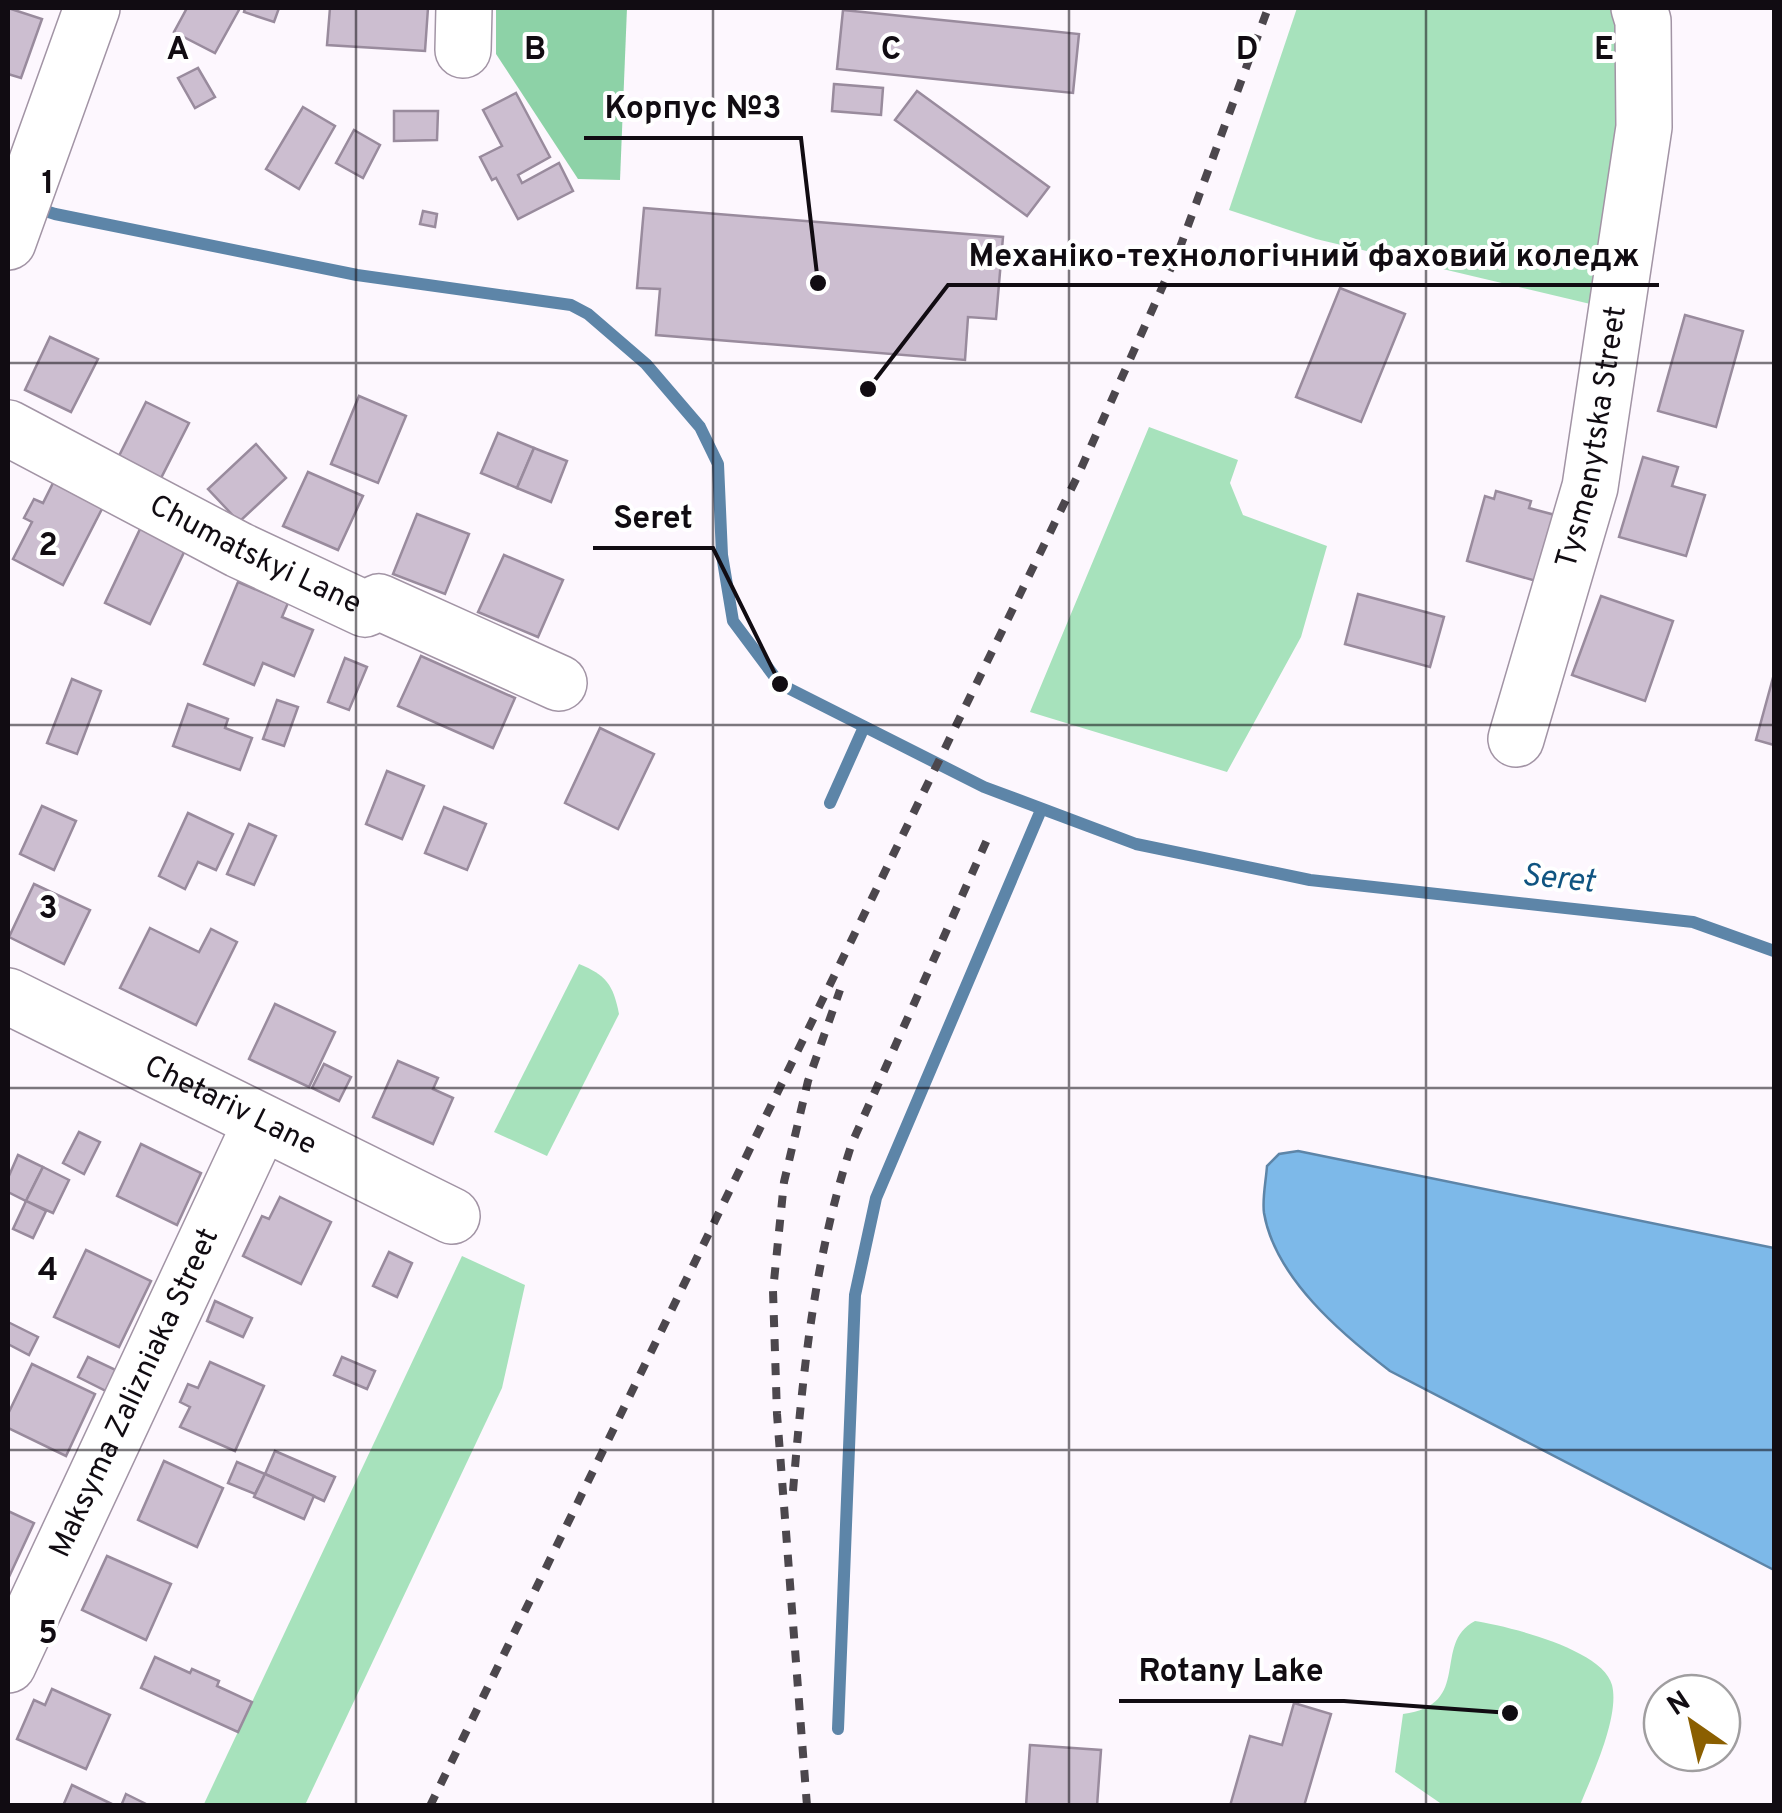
<svg xmlns="http://www.w3.org/2000/svg" width="1782" height="1813" viewBox="0 0 1782 1813" font-family="Overpass,sans-serif">
<rect width="100%" height="100%" fill="#fdf7fe"/>
<g fill="#a7e2bc">
<polygon points="1297,8 1629,8 1603,307 1316,239 1229,210"/>
<polygon points="1149,427 1238,460 1230,483 1243,515 1327,546 1301,637 1227,772 1030,712"/>
<path d="M579,964C606,975 613,984 619,1014L547,1156L494,1132Z"/>
<polygon points="462,1256 525,1285 502,1388 305,1805 203,1806"/>
<path d="M1475,1621C1507,1626 1603,1649 1612,1685C1620,1716 1592,1776 1580,1805H1443L1395,1772L1403,1714C1474,1705 1431,1644 1475,1621Z"/>
</g>
<polygon fill="#8dd2a7" points="496,8 627,8 620,180 578,179 496,54"/>
<path fill="#7db9e9" stroke="#5d85a8" stroke-width="2.5" d="M1298,1151L1774,1248V1570L1390,1371C1342,1334 1275,1278 1264,1213C1262,1199 1266,1181 1267,1166L1279,1154Z"/>
<g fill="none" stroke-linecap="round" stroke-linejoin="round">
<g stroke="#5d85a8" stroke-width="12">
<polyline points="33,207 55,214 357,275 571,305 588,314 646,364 700,427 718,464 722,555 733,621 780,684 984,787 1136,844 1310,880 1693,922 1774,951"/>
<polyline points="830,803 864,727"/>
<polyline points="838,1729 855,1295 876,1198 1041,810"/>
</g>
</g>
<g fill="#ccbed0" stroke="#998b9d" stroke-width="2.5">
<polygon points="8,8 42,19 21,78 8,74"/>
<polygon points="187,8 240,8 215,53 174,32"/>
<polygon points="245,8 279,8 274,22 244,12"/>
<polygon points="330,8 428,8 425,51 327,45"/>
<polygon points="843,10 1079,34 1073,93 837,69"/>
<polygon points="198,68 215,97 195,108 178,78"/>
<polygon points="834,84 883,88 881,115 832,111"/>
<polygon points="917,91 1049,187 1027,216 895,120"/>
<polygon points="516,93 550,157 518,175 522,183 559,163 573,191 518,219 496,178 492,180 480,157 502,146 483,110"/>
<polygon points="303,107 335,126 299,189 266,169"/>
<polygon points="394,111 438,111 437,140 394,141"/>
<polygon points="354,130 380,145 363,178 336,163"/>
<polygon points="644,208 1003,237 996,319 968,317 965,360 656,335 660,289 637,288"/>
<polygon points="423,211 437,214 435,227 420,224"/>
<polygon points="1340,288 1405,314 1361,422 1296,397"/>
<polygon points="1685,315 1743,331 1716,427 1658,411"/>
<polygon points="50,337 98,359 71,412 25,390"/>
<polygon points="359,396 406,416 378,483 331,464"/>
<polygon points="146,402 189,423 160,480 117,460"/>
<polygon points="498,433 534,448 517,488 481,473"/>
<polygon points="256,444 286,478 239,522 208,489"/>
<polygon points="534,448 567,461 551,502 517,488"/>
<polygon points="1643,457 1678,467 1672,486 1705,495 1686,556 1619,537"/>
<polygon points="308,472 363,496 338,550 283,526"/>
<polygon points="56,477 105,503 63,585 13,559 32,522 24,518 34,499 43,503"/>
<polygon points="1496,491 1531,501 1529,508 1555,515 1536,581 1467,561 1485,496 1494,499"/>
<polygon points="417,514 469,534 445,594 393,574"/>
<polygon points="141,527 186,548 150,624 105,603"/>
<polygon points="504,555 563,580 538,637 478,612"/>
<polygon points="238,582 288,603 282,617 313,630 294,676 263,663 254,685 204,664"/>
<polygon points="1358,594 1444,617 1430,667 1345,644"/>
<polygon points="1601,596 1673,621 1645,701 1572,675"/>
<polygon points="421,656 515,698 493,748 398,706"/>
<polygon points="345,658 367,667 349,710 328,702"/>
<polygon points="1774,674 1774,745 1756,740"/>
<polygon points="72,679 101,691 77,754 47,743"/>
<polygon points="277,700 298,707 284,746 263,739"/>
<polygon points="188,704 228,719 225,728 252,738 240,770 173,746"/>
<polygon points="600,728 654,754 618,829 565,803"/>
<polygon points="387,771 424,786 402,839 366,824"/>
<polygon points="42,806 76,821 54,870 20,854"/>
<polygon points="444,807 486,824 467,870 425,853"/>
<polygon points="188,813 233,834 216,870 198,862 185,889 159,876"/>
<polygon points="249,824 276,836 254,885 227,874"/>
<polygon points="34,884 90,910 64,964 9,937"/>
<polygon points="150,928 199,952 211,929 237,942 196,1025 120,988"/>
<polygon points="275,1004 335,1032 309,1087 249,1059"/>
<polygon points="398,1061 438,1078 433,1089 453,1098 433,1144 373,1117"/>
<polygon points="324,1064 351,1077 339,1101 312,1088"/>
<polygon points="79,1132 100,1142 84,1174 63,1163"/>
<polygon points="141,1144 201,1173 177,1225 117,1196"/>
<polygon points="18,1155 43,1167 26,1201 8,1192 8,1178"/>
<polygon points="43,1167 69,1180 53,1213 26,1201"/>
<polygon points="280,1197 331,1222 301,1284 243,1256 262,1216 269,1219"/>
<polygon points="26,1201 46,1211 33,1238 13,1229"/>
<polygon points="86,1250 151,1281 119,1347 54,1317"/>
<polygon points="389,1252 412,1263 397,1297 373,1286"/>
<polygon points="215,1301 252,1318 243,1337 207,1321"/>
<polygon points="8,1322 38,1337 29,1355 8,1344"/>
<polygon points="88,1357 118,1371 108,1392 78,1377"/>
<polygon points="342,1357 375,1371 367,1389 334,1375"/>
<polygon points="210,1362 264,1386 235,1451 180,1427 190,1407 180,1402 188,1384 198,1388"/>
<polygon points="32,1364 95,1394 66,1456 8,1428 8,1414"/>
<polygon points="275,1451 335,1477 324,1501 265,1474"/>
<polygon points="164,1461 223,1488 197,1547 138,1520"/>
<polygon points="237,1462 265,1474 255,1494 228,1483"/>
<polygon points="265,1474 314,1496 304,1519 254,1497"/>
<polygon points="8,1511 34,1523 8,1579"/>
<polygon points="107,1556 171,1584 146,1640 82,1610"/>
<polygon points="155,1657 190,1673 192,1669 219,1681 217,1686 252,1702 238,1732 141,1688"/>
<polygon points="52,1689 110,1715 86,1769 17,1739 34,1700 45,1705"/>
<polygon points="1294,1703 1331,1714 1304,1806 1230,1806 1250,1736 1282,1745"/>
<polygon points="1030,1745 1101,1750 1097,1806 1026,1806"/>
<polygon points="72,1785 116,1806 63,1806"/>
<polygon points="126,1794 148,1805 148,1806 121,1806"/>
</g>
<g fill="none" stroke-linecap="round" stroke-linejoin="round">
<defs>
<g id="minor">
<polyline points="463,50 464,8"/>
<polyline points="8,242 92,8"/>
<path id="s1" d="M8,428L239,550L365,609L379,602L559,683"/>
<path id="s2" d="M1516,739L1590,487L1644,127L1643,21L1639,8"/>
<path id="s3" d="M8,996L452,1216"/>
<path id="s4" d="M8,1665L261,1123"/>
</g>
</defs>
<use href="#minor" stroke="#a294a5" stroke-width="58"/>
<use href="#minor" stroke="#fff" stroke-width="55"/>
<g stroke="#4c474d" stroke-width="8" stroke-dasharray="12 12" stroke-linecap="butt">
<path d="M793,1491C803,1371 814,1258 852,1143L990,833"/>
<polyline points="430,1806 1079,473 1179,250 1268,8"/>
<polyline points="807,1806 777,1414 773,1291 784,1182 808,1081 840,990"/>
</g>
</g>
<path fill="none" stroke="#110c12" stroke-width="2.5" stroke-opacity="0.55" d="M356,8V1806M713,8V1806M1069,8V1806M1426,8V1806M8,363H1774M8,725H1774M8,1088H1774M8,1450H1774"/>
<g text-anchor="middle" dominant-baseline="central" stroke-width="8" stroke-linejoin="round" paint-order="stroke">
<g font-size="30" fill="#110c12" stroke="#fff">
<text stroke="none"><textPath href="#s2" startOffset="312">Tysmenytska Street</textPath></text>
<text stroke="none"><textPath href="#s1" startOffset="278">Chumatskyi Lane</textPath></text>
<text stroke="none"><textPath href="#s3" startOffset="248">Chetariv Lane</textPath></text>
<text stroke="none"><textPath href="#s4" startOffset="300">Maksyma Zalizniaka Street</textPath></text>
</g>
<g font-size="32" font-style="italic" fill="#0f5481" stroke="#fff">
<text transform="translate(1558 880) rotate(6)">Seret</text>
</g>
</g>
<g font-size="32" text-anchor="middle" font-weight="bold" fill="#110c12" stroke="#fff" stroke-width="8" stroke-linejoin="round" paint-order="stroke">
<text x="178" y="59">A</text>
<text x="535" y="59">B</text>
<text x="891" y="59">C</text>
<text x="1247" y="59">D</text>
<text x="1604" y="59">E</text>
<text x="48" y="193">1</text>
<text x="48" y="555">2</text>
<text x="48" y="918">3</text>
<text x="48" y="1280">4</text>
<text x="48" y="1643">5</text>
</g>
<path fill="none" stroke="#110c12" stroke-width="4" d="M818 283L801 138H584M868 389L948 285H1659M780 684L713 548H593M1510 1713L1344 1701H1119"/>
<g fill="#110c12" stroke="#fff" stroke-width="4">
<circle cx="818" cy="283" r="10"/>
<circle cx="868" cy="389" r="10"/>
<circle cx="780" cy="684" r="10"/>
<circle cx="1510" cy="1713" r="10"/>
</g>
<g font-size="32" text-anchor="middle" font-weight="bold" fill="#110c12" stroke="#fff" stroke-width="8" stroke-linejoin="round" paint-order="stroke">
<text x="693" y="118">Корпус №3</text>
<text x="1304" y="266">Механіко-технологічний фаховий коледж</text>
<text x="653" y="528">Seret</text>
<text x="1231" y="1681">Rotany Lake</text>
</g>
<rect width="1782" height="1813" fill="none" stroke="#110c12" stroke-width="20"/>
<g transform="translate(1692 1723) rotate(326)"><circle r="48" fill="#ffffff" stroke="#a09ea0" stroke-width="2.5"/>
<path d="M0-8L18 38L0 25L-18 38Z" fill="#8b5f01"/>
<text y="-15" font-size="28" font-weight="bold" text-anchor="middle" fill="#110c12">N</text>
</g>
</svg>
